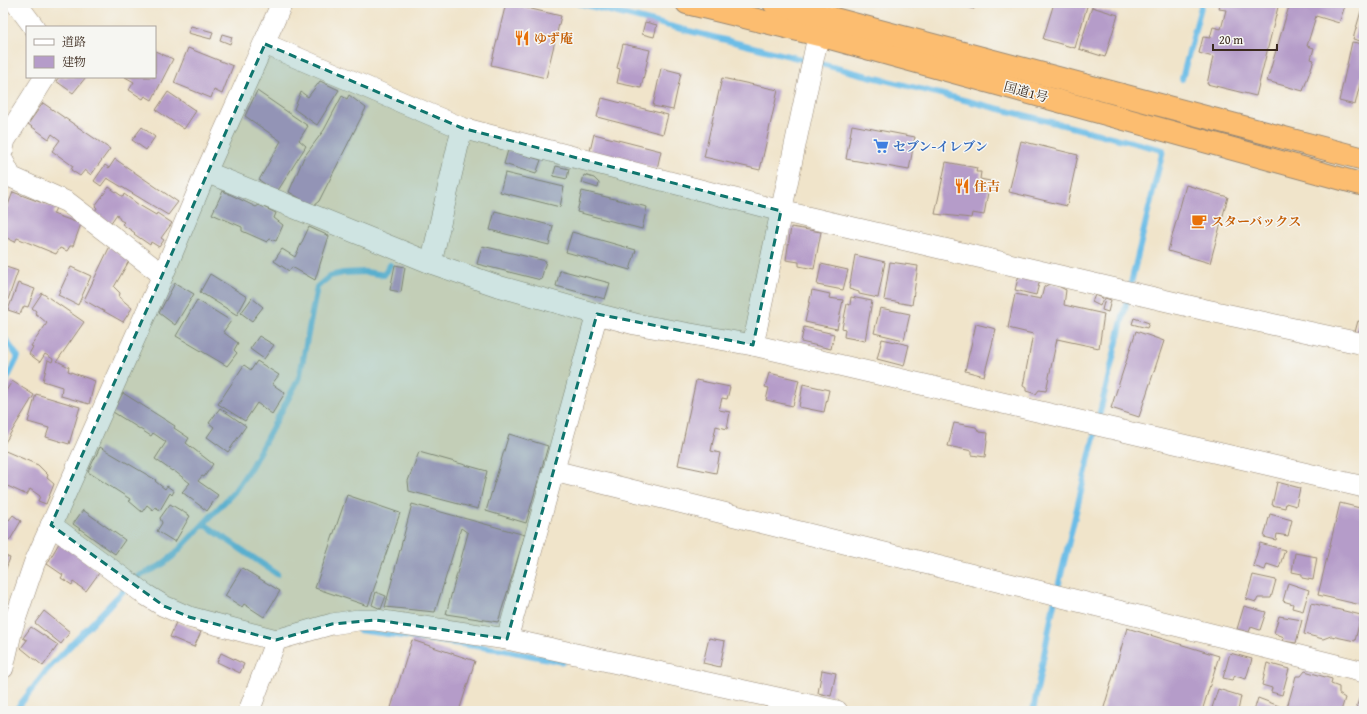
<svg xmlns="http://www.w3.org/2000/svg" width="1367" height="714" viewBox="0 0 1367 714" font-family="'Gentium Book Plus','Noto Serif JP',serif">
<rect width="100%" height="100%" fill="#f6f6f2"/>
<filter id="ink" filterUnits="userSpaceOnUse"><feTurbulence type="fractalNoise" baseFrequency=".025" numOctaves="2"/><feDisplacementMap in="SourceGraphic" scale="8" xChannelSelector="R" yChannelSelector="G"/><feConvolveMatrix kernelMatrix="1 2 1 2 8 2 1 2 1" color-interpolation-filters="sRGB"/></filter>
<filter id="wash" filterUnits="userSpaceOnUse"><feTurbulence type="fractalNoise" baseFrequency=".012" numOctaves="4" result="noise"/><feDisplacementMap in="SourceGraphic" scale="16" xChannelSelector="R" yChannelSelector="G"/><feGaussianBlur stdDeviation="0.9" result="paint"/><feColorMatrix in="noise" values="0 0 0 0 0 0 0 0 0 0 0 0 0 0 0 0 0 1.4 0 .05"/><feComposite in="paint" operator="in"/></filter>
<g filter="url(#wash)">
<rect width="100%" height="100%" fill="#f0e4ca"/>
<g fill="none" stroke-linecap="round" stroke-linejoin="round">
<g stroke="#6cbde7" stroke-width="6">
<polyline points="578,3 1163,150 1053,608 1033,711"/>
<polyline points="1182,79 1202,3"/>
<polyline points="3,336 18,357 3,387"/>
<polyline points="204,524 277,574"/>
<polyline points="359,630 504,650 563,662"/>
<polyline points="15,711 47,670 124,590 137,577 160,566 173,556 234,492 251,467 296,384 300,375 317,287 330,276 343,273 366,272 384,275 390,265"/>
</g>
</g>
<g id="blocks">
<g fill="#b59cc9">
<polygon points="506,3 561,16 546,78 491,65"/>
<polygon points="955,3 976,3 974,9"/>
<polygon points="1054,3 1088,3 1075,48 1043,39"/>
<polygon points="1220,3 1279,3 1256,96 1207,84 1213,57 1199,53 1203,37 1210,38 1213,27 1221,29 1226,10 1219,9"/>
<polygon points="1290,3 1346,3 1339,23 1316,16 1307,46 1314,48 1311,59 1314,60 1303,91 1267,81"/>
<polygon points="1092,7 1118,15 1105,57 1079,49"/>
<polygon points="1361,11 1364,12 1364,42 1353,39"/>
<polygon points="645,22 657,25 654,37 642,34"/>
<polygon points="191,26 213,32 211,39 188,33"/>
<polygon points="222,34 232,37 230,44 220,40"/>
<polygon points="1352,42 1364,44 1364,67 1355,105 1339,101"/>
<polygon points="623,44 650,50 641,88 617,83 620,69 617,68"/>
<polygon points="188,48 233,66 222,94 214,90 211,98 174,83"/>
<polygon points="155,51 173,59 152,100 145,96 143,99 129,90 134,82 125,77 155,77"/>
<polygon points="661,68 681,73 673,110 653,106"/>
<polygon points="59,77 86,77 73,93 56,81"/>
<polygon points="722,78 778,90 760,170 704,157"/>
<polygon points="320,81 339,90 317,125 294,109 301,92 308,97"/>
<polygon points="257,91 308,126 299,140 306,146 277,192 259,180 281,141 245,116"/>
<polygon points="168,92 196,111 184,129 156,110"/>
<polygon points="349,95 366,108 319,201 313,206 289,192 304,157 324,130 342,96 347,99"/>
<polygon points="602,98 668,115 663,134 597,117"/>
<polygon points="43,103 110,149 91,175 85,170 80,176 71,170 73,166 52,151 60,140 52,134 49,139 28,124"/>
<polygon points="852,125 915,137 909,170 846,159"/>
<polygon points="142,127 155,137 146,150 132,140"/>
<polygon points="594,134 661,151 657,169 590,151"/>
<polygon points="1021,141 1078,155 1067,206 1009,192"/>
<polygon points="508,150 541,160 536,174 504,164"/>
<polygon points="115,159 178,202 168,215 107,178 101,186 94,181 105,165 109,168"/>
<polygon points="946,162 977,168 976,172 981,172 980,179 990,181 984,215 972,213 971,218 935,214"/>
<polygon points="556,166 569,169 567,179 553,176"/>
<polygon points="505,173 564,187 560,207 500,192"/>
<polygon points="584,175 594,178 599,183 598,188 582,183"/>
<polygon points="1186,185 1228,197 1210,263 1168,251"/>
<polygon points="109,187 123,197 124,194 139,205 156,215 157,213 172,223 161,238 164,240 159,247 151,242 150,245 134,234 135,233 122,224 124,222 120,220 117,214 110,224 94,213 97,208 95,206"/>
<polygon points="223,191 256,207 259,205 276,213 274,218 283,225 276,241 270,239 267,242 242,231 242,227 212,214"/>
<polygon points="582,191 647,207 642,229 577,212"/>
<polygon points="13,192 56,208 53,214 81,224 73,246 70,246 67,251 60,248 56,254 17,238 15,242 3,236 3,218"/>
<polygon points="495,211 553,226 549,245 490,230"/>
<polygon points="309,227 329,236 315,280 292,267 289,271 274,261 282,249 295,257"/>
<polygon points="791,227 821,232 814,269 799,266 799,262 786,260"/>
<polygon points="572,232 636,250 630,270 566,252"/>
<polygon points="110,246 129,261 114,287 120,293 119,297 132,308 123,322 84,300"/>
<polygon points="482,246 546,261 541,280 477,264"/>
<polygon points="855,255 885,262 878,298 859,294 859,292 849,289"/>
<polygon points="890,262 918,266 912,305 884,300"/>
<polygon points="821,264 848,270 843,290 817,285"/>
<polygon points="395,265 405,267 401,292 390,290"/>
<polygon points="3,266 18,271 5,308 3,307"/>
<polygon points="71,267 91,276 78,305 58,295"/>
<polygon points="560,270 610,283 605,299 556,286"/>
<polygon points="210,274 247,297 237,315 200,292"/>
<polygon points="1019,275 1040,280 1036,295 1015,290"/>
<polygon points="18,283 35,289 28,307 24,306 20,314 8,310"/>
<polygon points="175,283 194,294 175,325 159,313"/>
<polygon points="1049,284 1058,286 1066,290 1064,305 1104,314 1099,348 1057,339 1046,391 1039,390 1036,394 1026,391 1026,388 1023,386 1033,334 1008,328 1015,294 1041,299 1044,287"/>
<polygon points="812,290 830,294 829,298 843,300 837,329 805,322"/>
<polygon points="42,293 84,322 57,361 69,367 68,371 95,381 89,404 61,396 62,387 43,381 48,360 52,362 53,359 45,354 40,362 29,354 33,347 31,346 47,323 35,313 36,311 32,308"/>
<polygon points="1095,295 1103,298 1100,306 1092,302"/>
<polygon points="851,297 872,301 865,341 844,337 845,329 842,328 847,304 850,305"/>
<polygon points="252,298 263,307 252,321 241,313"/>
<polygon points="1105,298 1111,300 1108,312 1102,310"/>
<polygon points="197,300 231,321 223,332 238,343 234,350 237,353 227,366 176,336"/>
<polygon points="880,308 910,314 904,340 874,333"/>
<polygon points="1134,318 1149,323 1147,328 1132,324"/>
<polygon points="1358,321 1364,322 1364,334 1355,332"/>
<polygon points="976,324 996,329 984,376 965,371"/>
<polygon points="804,327 834,334 831,349 801,342"/>
<polygon points="1136,331 1164,341 1139,417 1111,408"/>
<polygon points="259,336 274,345 264,359 250,349"/>
<polygon points="882,339 909,345 904,366 877,359"/>
<polygon points="257,361 279,375 272,384 285,393 272,414 257,403 245,421 218,404 244,365 251,370"/>
<polygon points="769,373 799,380 793,406 766,400 769,388 765,387"/>
<polygon points="696,380 730,387 727,399 722,398 719,410 730,412 727,429 716,426 711,451 720,453 716,473 678,465"/>
<polygon points="12,381 34,395 4,444 3,396"/>
<polygon points="803,384 829,390 824,412 799,407"/>
<polygon points="123,393 175,426 174,428 189,438 186,443 213,464 204,477 202,476 198,481 218,495 207,511 182,492 190,483 173,470 172,471 155,459 166,442 153,433 151,436 113,412"/>
<polygon points="36,394 80,407 69,444 46,437 49,428 28,422"/>
<polygon points="220,408 246,426 228,452 207,437 214,427 209,423"/>
<polygon points="954,423 976,427 979,432 988,433 985,457 972,455 972,451 948,446"/>
<polygon points="509,434 548,446 526,523 486,511"/>
<polygon points="100,447 156,480 155,481 165,489 167,486 174,491 172,495 170,493 160,510 155,507 153,510 147,505 142,512 129,501 130,499 88,472"/>
<polygon points="3,450 38,465 48,475 47,478 54,484 46,504 38,501 40,496 30,489 27,495 3,484"/>
<polygon points="419,452 487,471 478,509 409,491 408,481"/>
<polygon points="1277,482 1300,488 1296,506 1286,503 1285,508 1272,505"/>
<polygon points="347,495 400,513 368,606 315,588"/>
<polygon points="1340,503 1364,509 1364,591 1361,605 1318,595"/>
<polygon points="170,504 190,516 175,542 157,531 162,523 160,518"/>
<polygon points="412,504 525,535 498,622 446,614 468,533 461,528 435,612 385,607"/>
<polygon points="83,510 125,540 115,554 73,524"/>
<polygon points="1270,514 1292,520 1288,536 1277,534 1276,540 1264,537"/>
<polygon points="13,515 21,521 10,540 3,537 3,517 9,520"/>
<polygon points="62,538 99,573 86,591 73,582 72,585 61,578 63,575 47,564"/>
<polygon points="1260,543 1285,550 1279,568 1267,564 1265,570 1253,566"/>
<polygon points="1295,553 1317,557 1313,580 1302,578 1302,574 1292,572"/>
<polygon points="3,555 10,558 3,576"/>
<polygon points="242,568 280,591 264,617 244,604 242,607 225,596"/>
<polygon points="1253,575 1276,580 1271,598 1258,598 1256,602 1246,599"/>
<polygon points="1288,583 1309,590 1303,611 1292,608 1293,604 1283,601"/>
<polygon points="376,592 386,596 381,609 372,605"/>
<polygon points="1311,603 1361,615 1355,641 1331,636 1323,639 1304,634"/>
<polygon points="1244,606 1266,612 1260,630 1251,627 1249,632 1237,629"/>
<polygon points="44,611 70,632 61,644 35,623"/>
<polygon points="1279,616 1302,620 1296,643 1283,641 1284,637 1274,633"/>
<polygon points="176,622 201,632 194,647 170,637"/>
<polygon points="31,627 58,645 43,666 21,648 27,640 23,638"/>
<polygon points="1127,628 1219,656 1202,711 1103,711"/>
<polygon points="709,638 725,641 720,667 703,663"/>
<polygon points="412,640 475,661 459,711 390,711"/>
<polygon points="221,653 244,664 240,673 217,662"/>
<polygon points="1230,653 1252,659 1246,679 1235,676 1232,680 1223,678"/>
<polygon points="1267,663 1289,669 1282,695 1271,692 1272,688 1262,685"/>
<polygon points="822,670 836,673 831,696 818,693"/>
<polygon points="1305,671 1332,679 1331,684 1339,687 1339,694 1345,698 1341,711 1286,711 1296,676 1301,676"/>
<polygon points="1364,685 1364,711 1355,711"/>
<polygon points="1218,689 1241,696 1238,711 1211,711"/>
<polygon points="1258,698 1279,706 1278,711 1254,711"/>
</g>
</g>
</g>
<g filter="url(#ink)">
<use href="#blocks" fill-opacity="0" stroke="#968774" stroke-width="1"/>
<g fill="none" stroke-linecap="round" stroke-linejoin="round">
<defs>
<g id="street">
<polyline points="16,3 34,27"/>
<polyline points="265,44 462,128 781,211 1206,310 1364,344"/>
<polyline points="3,149 5,140 45,77"/>
<polyline points="3,161 11,177 67,202 163,275"/>
<polyline points="206,172 431,263 498,286 597,314 635,324 753,345 1364,487"/>
<polyline points="431,263 462,128"/>
<polyline points="753,345 825,3"/>
<polyline points="554,471 1364,672"/>
<polyline points="51,525 146,595 164,606 189,617 276,640 332,624 358,620 376,620 507,639 837,711"/>
<polyline points="507,639 597,314"/>
<polyline points="3,668 12,629 34,564 163,275 206,172 282,3"/>
<polyline points="249,711 276,640"/>
</g>
<g id="highway">
<polyline points="687,3 819,35 1364,185"/>
<polyline points="774,3 1364,159"/>
</g>
</defs>
<use href="#street" stroke="#968774" stroke-width="22"/>
<use href="#highway" stroke="#968774" stroke-width="24"/>
<use href="#street" stroke="#fff" stroke-width="21"/>
<use href="#highway" stroke="#fcbd6f" stroke-width="22"/>
</g>
</g>
<path fill="#0f766e" fill-opacity="0.2" stroke="#0f766e" stroke-width="3" stroke-dasharray="8 5" stroke-linejoin="round" d="M265,44L462,128L781,211L753,345L597,314L507,639L376,620L332,624L276,640L189,617L164,606L51,525Z"/>
<defs>
<symbol id="restaurant-bare" viewBox="-9 -9 18 18"><path d="M-5-6h1v4h1v-4h1v4h1v-4h1v5L-1.5 .5V6h-2V.5L-5-1ZM5-6V6H3V1.5H1.5Q1.5-4 5-6Z" fill="#e8710a" stroke="#f6f6f2" stroke-width="2.5" paint-order="stroke"/></symbol>
<symbol id="supermarket-bare" viewBox="-9 -9 18 18"><path d="M-6-5.5h2.5l.6 2H6L4.5 2H-2.5L-4.4-4H-6ZM-1.5 3.2a1.3 1.3 0 1 0 .1 0ZM3 3.2a1.3 1.3 0 1 0 .1 0Z" fill="#3f7fe0" stroke="#f6f6f2" stroke-width="2.5" paint-order="stroke"/></symbol>
<symbol id="cafe-bare" viewBox="-9 -9 18 18"><path d="M-5.5-4.5H6V0H3Q3 3.5 0 3.5H-2.5Q-5.5 3.5-5.5 0ZM3-3.2v2h1.7v-2ZM-6 4.5H4V6H-6Z" fill="#e8710a" stroke="#f6f6f2" stroke-width="2.5" paint-order="stroke"/></symbol>
</defs>
<g fill-rule="evenodd">
<use href="#restaurant-bare" x="511" y="27" width="22" height="22"/>
<use href="#supermarket-bare" x="870" y="135" width="22" height="22"/>
<use href="#restaurant-bare" x="951" y="175" width="22" height="22"/>
<use href="#cafe-bare" x="1188" y="210" width="22" height="22"/>
</g>
<g text-anchor="middle" dominant-baseline="central" stroke-width="3" stroke-linejoin="round" paint-order="stroke">
<g font-size="13" font-weight="bold" fill="#c56008" stroke="#f6f6f2" text-anchor="start">
<text x="534" y="38">ゆず庵</text>
<text x="974" y="186">住吉</text>
<text x="1211" y="221">スターバックス</text>
</g>
<g font-size="13" fill="#3b2a1e" stroke="#f6f6f2">
<text transform="translate(1026 92) rotate(15)">国道1号</text>
</g>
<g font-size="13" font-weight="bold" fill="#366cbe" stroke="#f6f6f2" text-anchor="start">
<text x="893" y="146">セブン-イレブン</text>
</g>
</g>
<rect width="1367" height="714" fill="none" stroke="#f6f6f2" stroke-width="16"/>
<rect x="26" y="26" width="130" height="52" fill="#f6f6f2" stroke="#aba49d"/>
<rect x="34" y="39" width="20" height="6" fill="#ffffff" stroke="#aba49d"/>
<text x="62" y="46" font-size="12" fill="#3b2a1e">道路</text>
<rect x="34" y="56" width="20" height="12" fill="#b59cc9" stroke="#aba49d"/>
<text x="62" y="66" font-size="12" fill="#3b2a1e">建物</text>
<path d="M1213 44v6h64v-6" fill="none" stroke="#3b2a1e" stroke-width="2"/>
<text x="1219" y="44" font-size="12" fill="#3b2a1e" stroke="#f6f6f2" stroke-width="3" paint-order="stroke">20 m</text>
</svg>
